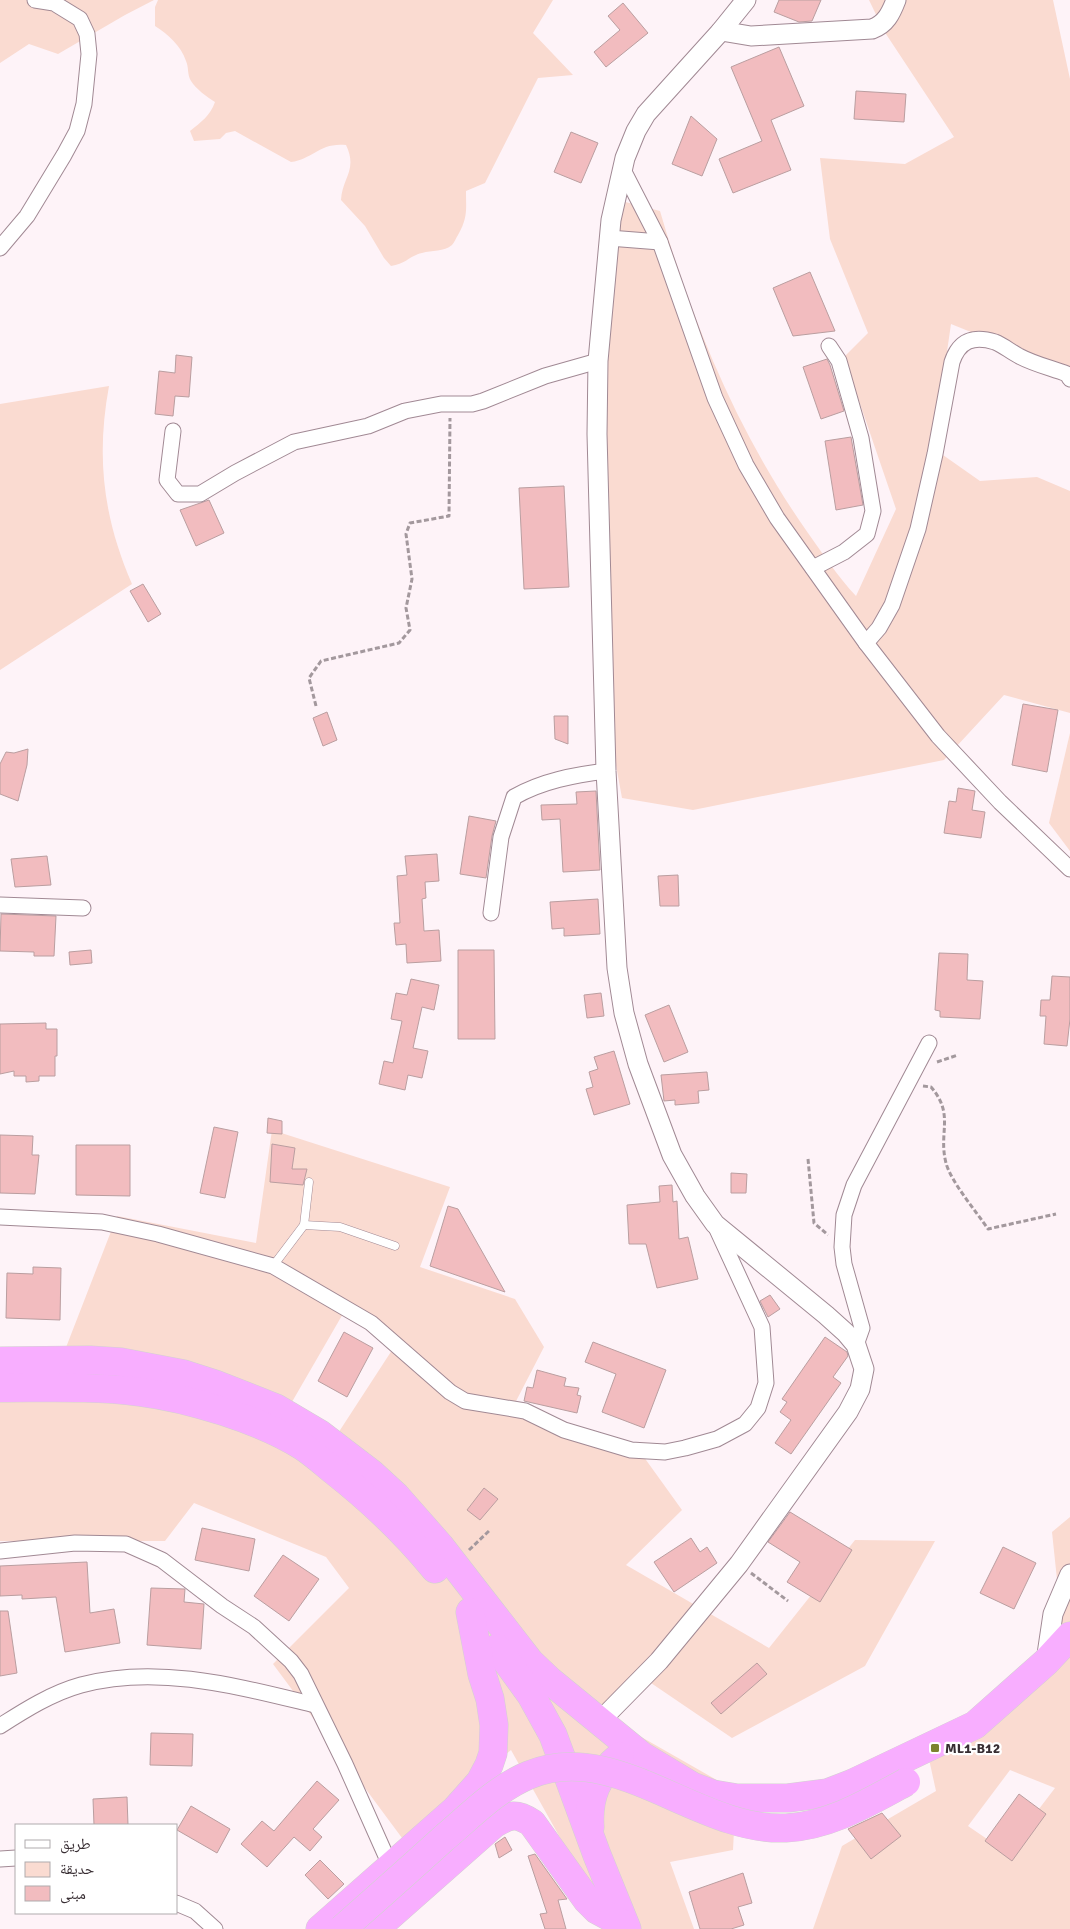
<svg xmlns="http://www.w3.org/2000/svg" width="1070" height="1929" viewBox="0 0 1070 1929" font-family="Signika,'Noto Naskh Arabic',sans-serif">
<rect width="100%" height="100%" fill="#fef3f8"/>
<g fill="#fadbd1" fill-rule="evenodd">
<polygon points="0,0 154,0 125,15 58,54 29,44 0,63"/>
<path d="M158,0H553L533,33L573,75L538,78L485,183L466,191C466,210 468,217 458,235C456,238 454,243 452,245C444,252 432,250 422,253C409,256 406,264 391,266L384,258L365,226L341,200C342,178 358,170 346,145C320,142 313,159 291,162L235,131L226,133L220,139L194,141L190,131C201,122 210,116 215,102C207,97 196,89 191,81C187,74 189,68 186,61C181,46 168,34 155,26V7Z"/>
<path d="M869,0H1053L1070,79V372L951,324L933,448L980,481L1037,477L1070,491V713L1004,695L944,760L693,810L622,798L603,694V343L610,198L660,211C693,325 739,435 808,533C823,554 838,577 856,596L896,509L844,357L868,333L830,239L820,158L905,164L954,137L884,31Z"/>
<path d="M109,386C96,457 103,517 132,584L0,670V404Z"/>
<polygon points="1070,733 1070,851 1049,823"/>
<path d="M272,1130L450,1187L420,1267L515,1299L544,1347L513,1407L641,1453L682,1510L626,1565L769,1648L855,1540L935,1541L865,1666L732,1738L651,1683L608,1718L736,1791L733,1850L670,1862L694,1929H614L605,1918L511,1750L405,1842L273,1664L349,1588L326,1557L194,1503L165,1541H0V1357L65,1350L117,1216L256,1243ZM344,1312L396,1344L331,1444L285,1414Z"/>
<path d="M1070,1517V1929H813L842,1846L936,1791L927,1750L1011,1690L1051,1633L1060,1608L1052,1532ZM1010,1770L1055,1788L1006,1852L968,1826Z"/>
</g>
<g fill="#f2bcbf" stroke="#ba9ea0">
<polygon points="779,0 821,0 812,21 799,22 774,12"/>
<polygon points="623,3 648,33 606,67 594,52 620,30 608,16"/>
<polygon points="779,47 804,106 771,120 791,170 733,193 719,159 762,141 731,67"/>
<polygon points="856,91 906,94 904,122 854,119"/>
<polygon points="691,116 717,139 702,176 672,164"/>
<polygon points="571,132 598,143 581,183 554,172"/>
<polygon points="810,272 835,331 793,336 773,288"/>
<polygon points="176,355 192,357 189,397 175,396 173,416 155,414 159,371 175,373"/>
<polygon points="827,359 830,365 844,411 821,419 803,367"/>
<polygon points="851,437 863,505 836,510 825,441"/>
<polygon points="564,486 569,587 524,589 519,488"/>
<polygon points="209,500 224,533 196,546 180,510"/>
<polygon points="143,584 161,614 148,622 130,591"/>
<polygon points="1023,704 1058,710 1047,772 1012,765"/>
<polygon points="327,712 337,740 323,746 313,718"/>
<polygon points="554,716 568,716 568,744 555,739"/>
<polygon points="28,749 27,765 18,801 0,794 0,764 6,752 14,753"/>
<polygon points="958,788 975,791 972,810 985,812 981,838 944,833 949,801 956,802"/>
<polygon points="596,791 600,870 563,872 560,819 542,820 541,805 577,804 576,792"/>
<polygon points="469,816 496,821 492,836 486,878 460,874"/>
<polygon points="437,854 439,881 425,882 426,898 422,899 424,931 439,930 441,961 407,963 406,944 396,945 394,923 400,923 397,876 407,875 405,856"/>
<polygon points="47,856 51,885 15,887 11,859"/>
<polygon points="678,875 679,906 660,906 658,876"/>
<polygon points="598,899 600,934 564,936 564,928 552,929 550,902"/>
<polygon points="1,914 56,916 54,956 34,956 34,952 0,951"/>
<polygon points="91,950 92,963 70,965 69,952"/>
<polygon points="458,950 494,950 495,1039 458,1039"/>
<polygon points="939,953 968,954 967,980 983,981 980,1019 940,1017 940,1011 935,1010"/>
<polygon points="1052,976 1070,977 1070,1019 1067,1046 1044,1044 1046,1016 1040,1016 1041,1000 1050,1000"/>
<polygon points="411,979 439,985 434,1010 422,1007 413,1048 428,1051 422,1078 408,1075 405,1090 379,1084 384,1061 393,1063 402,1021 391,1019 396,993 407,995"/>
<polygon points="601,993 604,1016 587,1018 584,995"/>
<polygon points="669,1005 688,1052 664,1062 645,1015"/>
<polygon points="46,1023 46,1029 57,1029 57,1056 55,1056 55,1076 39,1076 39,1081 26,1082 26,1076 14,1076 14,1071 0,1074 0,1024"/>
<polygon points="614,1051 630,1104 594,1115 586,1089 593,1087 589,1072 598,1069 594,1057"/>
<polygon points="707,1072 709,1090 698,1091 699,1103 675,1105 675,1100 664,1101 661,1075"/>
<polygon points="268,1118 282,1121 282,1134 267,1133"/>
<polygon points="214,1127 238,1132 225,1198 200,1193"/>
<polygon points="0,1135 33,1136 32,1155 39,1155 35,1194 0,1193"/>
<polygon points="272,1144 295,1148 292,1169 307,1169 303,1185 270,1182"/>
<polygon points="76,1145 130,1145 130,1196 76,1195"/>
<polygon points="731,1173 747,1174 746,1193 731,1193"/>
<polygon points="672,1185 673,1202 677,1201 679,1239 688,1237 698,1279 657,1288 646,1244 629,1244 627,1205 660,1202 659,1186"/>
<polygon points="448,1206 458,1209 505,1292 430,1266"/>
<polygon points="33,1267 61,1268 60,1320 6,1318 7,1273 33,1274"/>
<polygon points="770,1295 780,1309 768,1317 760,1301"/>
<polygon points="344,1332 373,1348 347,1397 318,1381"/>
<polygon points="825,1337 847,1352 848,1356 833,1377 841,1383 791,1454 775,1443 791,1420 780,1412 787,1402 782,1399"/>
<polygon points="593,1342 666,1370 644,1428 602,1412 616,1374 585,1362"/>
<polygon points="537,1370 566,1378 564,1386 579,1388 577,1395 581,1396 577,1413 524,1401 527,1387 533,1388"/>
<polygon points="484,1488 498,1499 480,1520 467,1510"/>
<polygon points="790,1512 852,1550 820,1602 787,1582 800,1562 768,1542"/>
<polygon points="202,1528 255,1539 249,1571 195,1560"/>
<polygon points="691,1538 700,1552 707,1547 717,1563 674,1592 654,1562"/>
<polygon points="1003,1547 1036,1563 1014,1609 980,1593"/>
<polygon points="283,1555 319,1579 289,1621 254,1596"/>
<polygon points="87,1562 90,1613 114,1609 120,1643 65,1652 56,1597 22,1599 22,1595 0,1596 0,1566"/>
<polygon points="151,1588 185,1589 184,1602 204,1604 201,1649 147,1645"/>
<polygon points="0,1611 8,1611 17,1673 0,1676"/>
<polygon points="757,1663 767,1674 721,1714 711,1703"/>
<polygon points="151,1733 193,1734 192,1766 150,1765"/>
<polygon points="317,1781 339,1800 313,1829 322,1837 310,1851 294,1837 267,1867 241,1844 262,1821 274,1831"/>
<polygon points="1019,1794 1046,1814 1012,1861 985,1841"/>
<polygon points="127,1797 128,1825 94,1825 93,1799"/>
<polygon points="191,1806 230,1829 217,1853 177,1830"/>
<polygon points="882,1813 901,1836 871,1859 848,1829"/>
<polygon points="505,1837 512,1850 499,1858 495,1844"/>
<polygon points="535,1854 567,1899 558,1900 566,1929 545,1929 540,1914 547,1913 528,1856"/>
<polygon points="320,1860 344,1884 328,1899 305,1875"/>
<polygon points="743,1873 752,1903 738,1907 744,1925 731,1929 700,1929 689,1892"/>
</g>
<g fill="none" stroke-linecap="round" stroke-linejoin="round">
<defs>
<g id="service">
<polyline points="304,1225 340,1227 395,1246"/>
<polyline points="273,1266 304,1225 309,1182"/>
</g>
<g id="minor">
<polyline points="622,168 660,242 715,398 746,465 777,518 866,643 938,736 1000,802 1070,869"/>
<polyline points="609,238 660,242"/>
<polyline points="0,248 27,216 64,155 77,131 84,104 89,54 87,34 80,19 54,3 35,0"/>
<polyline points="173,431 167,480 178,494 200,494 235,473 294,442 368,426 405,411 441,404 472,404 483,401 545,376 598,361"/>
<polyline points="813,568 844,552 867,534 873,511 861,438 839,361 829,346"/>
<path d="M866,643L879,628L892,605L918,529L935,454L952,362C959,341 973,335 995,342C1003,345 1011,352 1019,356C1034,364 1051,368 1067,374L1070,379"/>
<polyline points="0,905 83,908"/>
<path d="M491,913L501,837L514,797C542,781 574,775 606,771"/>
<polyline points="0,1217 102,1222 158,1234 273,1266 371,1323 450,1392 465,1401 525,1411 564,1430 631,1450 665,1452 685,1448 717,1439 745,1424 758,1408 766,1383 762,1327 715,1225"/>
<polyline points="856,1345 862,1328 844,1264 842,1247 844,1215 854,1185 929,1043"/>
<polyline points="0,1551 75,1543 126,1544 162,1560 222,1606 254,1627 291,1661 301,1674 345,1764 390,1865"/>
<path d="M0,1726C25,1710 52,1693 81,1685C158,1664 240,1687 315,1705"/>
<polyline points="0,1859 16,1858"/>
<polyline points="176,1903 195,1911 215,1929"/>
</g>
<g id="tertiary">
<path d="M721,31L751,36L872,29C886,24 891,13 896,0"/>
<polyline points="1046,1661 1053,1614 1070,1574"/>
<polyline points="600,1721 659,1661 739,1564 848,1412 860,1389 864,1369 856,1345 846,1333 826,1315 715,1224 695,1196 672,1155 638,1064 624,1013 617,968 606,771 597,434 598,361 611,220 625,158 636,131 646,114 721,31 746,0"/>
</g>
<g id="motorway">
<polyline points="0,1361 90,1360 121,1362 184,1374 215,1384 276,1408 320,1434 371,1473 396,1496 440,1546 530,1662 549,1680 642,1756 692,1786 713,1794 737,1798 788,1798 827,1793 853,1783 975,1725 1046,1662 1070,1636"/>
<path d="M0,1388C47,1388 94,1386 140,1392C188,1398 261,1420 302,1446C313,1453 324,1463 334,1471C372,1501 404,1531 435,1569"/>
<polyline points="497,1648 531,1695 553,1735 597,1855 627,1929"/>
<path d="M590,1827C588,1797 597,1775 620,1756"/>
<polyline points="320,1929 456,1809 480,1782 489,1765 493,1753 494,1725 490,1699 482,1674 470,1612"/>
<path d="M375,1929L494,1824C510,1814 517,1813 532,1823L587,1900L597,1910L625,1925"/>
</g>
</defs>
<use href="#service" stroke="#a18994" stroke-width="9"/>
<use href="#minor" stroke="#a18994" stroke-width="17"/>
<use href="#tertiary" stroke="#a18994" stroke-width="21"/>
<use href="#motorway" stroke="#d3d1d2" stroke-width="29"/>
<g stroke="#a3989d" stroke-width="3" stroke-dasharray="5 2.5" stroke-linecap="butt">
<polyline points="316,706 309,678 321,661 399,643 410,630 406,608 412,579 406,534 410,523 449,516 450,418"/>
<polyline points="937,1062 958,1055"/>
<path d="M923,1086L931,1087C955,1115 938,1132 946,1163C951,1182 976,1211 988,1229L1056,1214"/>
<polyline points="808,1159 814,1223 828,1235"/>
<polyline points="469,1550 490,1530"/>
<polyline points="751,1573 788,1601"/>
</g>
<use href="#service" stroke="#fff" stroke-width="8"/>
<use href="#minor" stroke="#fff" stroke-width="15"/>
<use href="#tertiary" stroke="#fff" stroke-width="19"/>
<use href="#motorway" stroke="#f8aeff" stroke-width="28"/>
<defs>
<path id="motorway-bridge" d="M342,1929C376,1899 410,1869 444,1838C470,1816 497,1788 529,1775C616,1739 698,1832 786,1828C830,1826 869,1802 906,1782"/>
</defs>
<use href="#motorway-bridge" stroke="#d3d1d2" stroke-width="29" stroke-linecap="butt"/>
<use href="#motorway-bridge" stroke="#f8aeff" stroke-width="28"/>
</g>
<rect fill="#7c832f" stroke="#fff" stroke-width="2" x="930" y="1743" width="10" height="10" rx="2.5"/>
<g text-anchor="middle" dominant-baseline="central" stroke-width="4.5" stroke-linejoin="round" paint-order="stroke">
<g font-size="14" font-weight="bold" fill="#372d32" stroke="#fff" text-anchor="start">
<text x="945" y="1748">ML1-B12</text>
</g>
</g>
<rect x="15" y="1824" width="162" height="90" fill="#ffffff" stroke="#afabad"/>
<rect x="25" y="1840" width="25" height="8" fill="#ffffff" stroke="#afabad"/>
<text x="60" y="1849" font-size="15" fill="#372d32">طريق</text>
<rect x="25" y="1862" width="25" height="15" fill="#fadbd1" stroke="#afabad"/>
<text x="60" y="1874" font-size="15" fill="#372d32">حديقة</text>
<rect x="25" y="1886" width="25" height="15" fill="#f2bcbf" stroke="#afabad"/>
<text x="60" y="1899" font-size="15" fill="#372d32">مبنى</text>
</svg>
